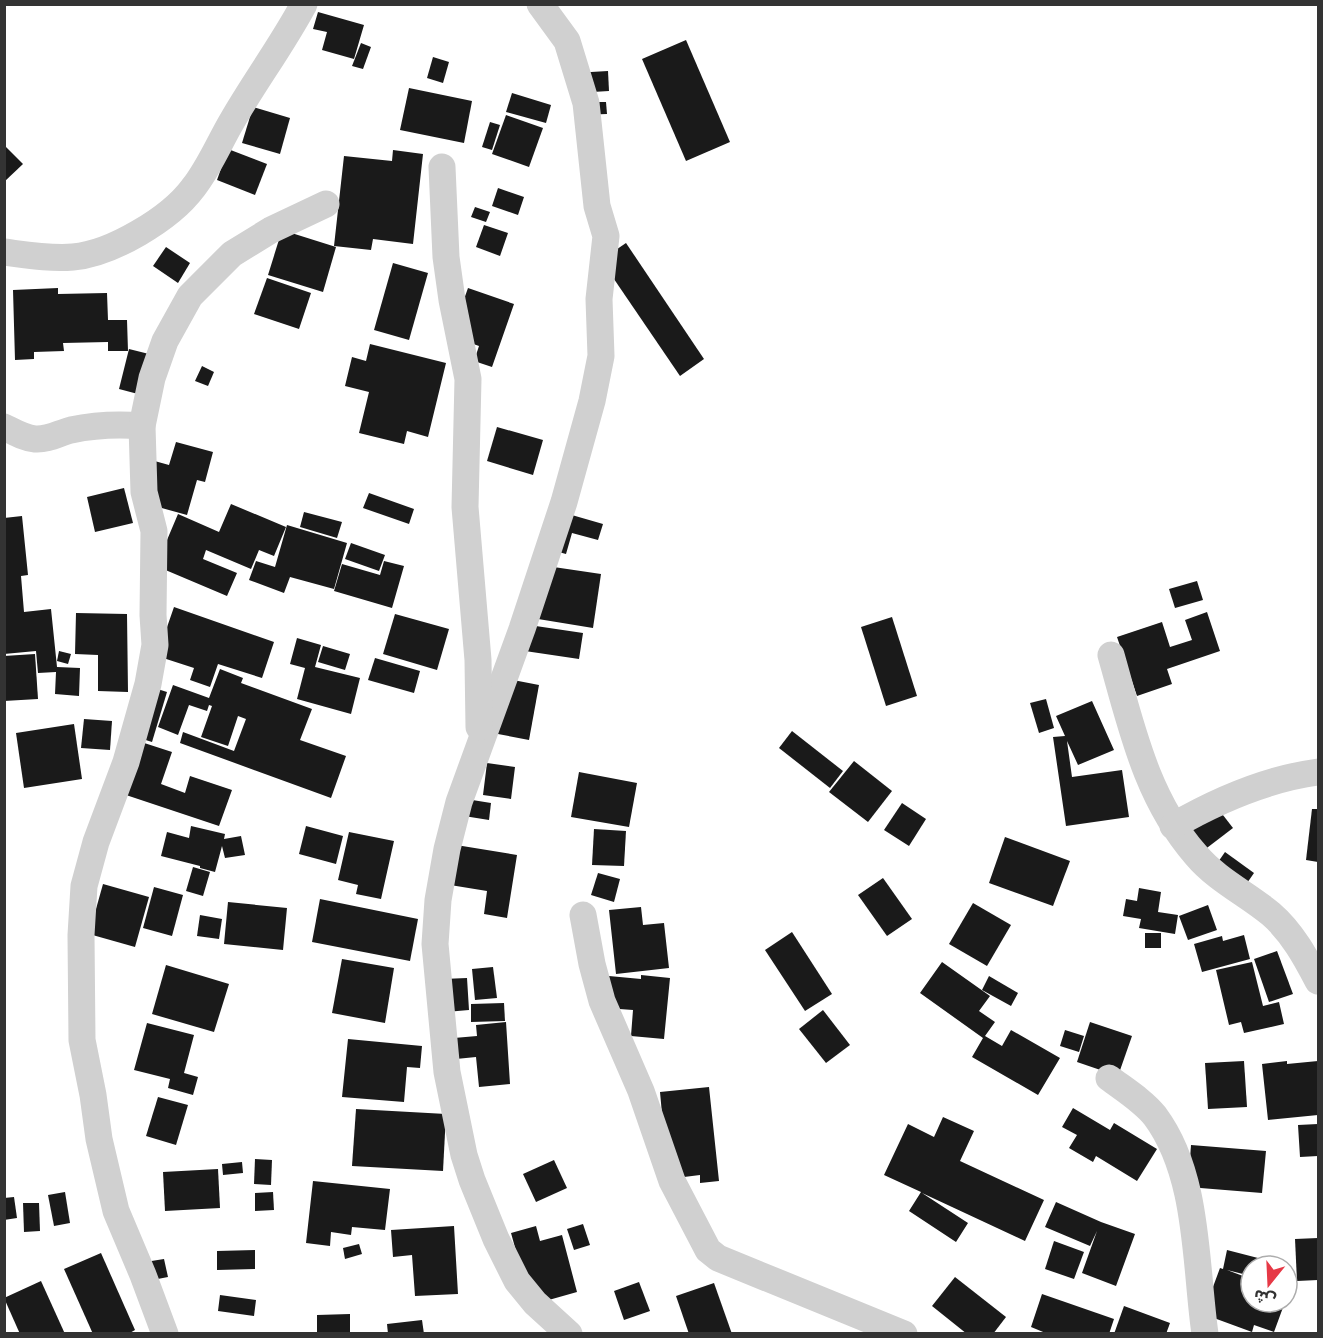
<svg xmlns="http://www.w3.org/2000/svg" width="1323" height="1338" viewBox="0 0 1323 1338" font-family="'Noto Sans','Noto Sans Arabic',sans-serif">
<rect width="100%" height="100%" fill="#fff"/>
<g fill="#1a1a1a">
<polygon points="318,12 364,25 354,59 322,50 327,32 313,29"/>
<polygon points="686,40 730,142 686,161 642,59"/>
<polygon points="361,43 371,47 363,69 352,66"/>
<polygon points="433,57 449,62 443,83 427,78"/>
<polygon points="608,71 609,91 576,93 574,73"/>
<polygon points="409,88 472,101 464,143 400,130"/>
<polygon points="512,93 551,105 546,123 506,112"/>
<polygon points="580,102 606,102 607,114 580,115"/>
<polygon points="253,107 290,118 280,154 242,143"/>
<polygon points="506,115 543,128 529,167 492,154"/>
<polygon points="490,122 500,125 492,150 482,147"/>
<polygon points="4,145 23,164 4,182"/>
<polygon points="228,149 267,164 255,195 217,180"/>
<polygon points="393,150 423,154 413,244 373,239 371,250 334,246 344,156 392,161"/>
<polygon points="498,188 524,197 518,215 492,206"/>
<polygon points="475,207 490,212 486,222 471,217"/>
<polygon points="484,225 508,233 500,256 476,247"/>
<polygon points="282,230 336,247 323,292 268,275"/>
<polygon points="626,243 704,359 680,376 601,260"/>
<polygon points="166,247 190,263 178,283 153,266"/>
<polygon points="393,263 428,273 409,340 374,330"/>
<polygon points="267,278 311,293 299,329 254,314"/>
<polygon points="58,288 58,294 107,293 108,320 127,320 128,351 108,351 108,342 63,343 64,351 34,352 34,359 15,360 13,290"/>
<polygon points="468,288 514,304 492,367 474,361 479,346 451,336"/>
<polygon points="370,344 446,363 428,437 407,431 404,444 359,433 369,392 345,386 352,357 366,361"/>
<polygon points="129,349 149,354 138,394 119,389"/>
<polygon points="202,366 214,372 208,386 195,381"/>
<polygon points="497,427 543,440 533,475 487,461"/>
<polygon points="176,442 213,452 205,482 197,480 187,515 140,502 151,460 169,465"/>
<polygon points="124,488 133,523 95,532 87,497"/>
<polygon points="369,493 414,509 409,524 363,508"/>
<polygon points="231,504 286,527 274,556 259,550 251,569 206,550 203,559 237,573 227,596 156,566 178,514 219,532"/>
<polygon points="551,509 603,524 598,540 572,533 566,554 540,547"/>
<polygon points="304,512 342,522 337,538 300,527"/>
<polygon points="22,516 28,575 21,576 24,612 51,609 57,667 80,668 79,696 55,694 56,672 38,673 36,651 4,654 4,518"/>
<polygon points="287,525 347,543 334,589 290,577 284,593 249,580 256,561 275,567"/>
<polygon points="351,543 385,555 379,571 345,559"/>
<polygon points="384,561 404,566 392,608 334,591 342,564 380,575"/>
<polygon points="540,565 601,574 593,628 532,618"/>
<polygon points="1197,581 1203,600 1175,608 1169,589"/>
<polygon points="174,607 274,642 262,678 218,664 210,687 190,680 194,668 157,656"/>
<polygon points="1207,612 1220,651 1167,669 1172,684 1137,696 1117,637 1162,622 1170,647 1192,640 1185,620"/>
<polygon points="76,613 127,614 128,692 98,691 98,655 75,654"/>
<polygon points="395,614 449,629 437,670 383,654"/>
<polygon points="892,617 917,696 886,706 861,627"/>
<polygon points="529,625 583,633 579,659 525,651"/>
<polygon points="297,638 321,645 315,667 360,678 351,714 297,699 305,668 290,664"/>
<polygon points="323,646 350,654 345,670 318,662"/>
<polygon points="59,651 71,654 68,664 57,661"/>
<polygon points="35,654 38,699 4,701 4,656"/>
<polygon points="375,658 420,671 414,693 368,680"/>
<polygon points="220,669 243,678 241,683 312,709 300,740 346,756 331,798 180,743 183,732 234,751 246,719 238,716 228,746 201,737 212,706 209,705 207,711 189,705 178,735 158,727 173,685 209,698"/>
<polygon points="508,679 539,685 529,740 482,731"/>
<polygon points="148,686 167,692 152,742 133,736"/>
<polygon points="1046,699 1054,728 1039,733 1030,703"/>
<polygon points="1092,701 1114,750 1078,765 1067,741 1072,777 1122,770 1129,817 1066,826 1053,737 1065,736 1056,716"/>
<polygon points="84,719 112,721 110,750 81,748"/>
<polygon points="74,724 82,779 24,788 16,733"/>
<polygon points="792,731 843,771 830,788 779,748"/>
<polygon points="135,740 172,752 161,784 185,793 190,776 232,790 219,826 117,792"/>
<polygon points="854,761 892,791 868,822 829,792"/>
<polygon points="487,763 515,767 511,799 483,795"/>
<polygon points="579,772 637,783 629,827 571,817"/>
<polygon points="1209,797 1233,828 1199,854 1175,824"/>
<polygon points="466,799 491,803 489,820 464,816"/>
<polygon points="902,803 926,819 909,846 884,830"/>
<polygon points="1312,809 1318,809 1318,862 1306,860"/>
<polygon points="191,826 225,834 224,839 241,836 245,855 225,858 222,846 215,872 200,868 200,866 161,856 167,832 189,838"/>
<polygon points="306,826 343,836 336,864 299,854"/>
<polygon points="594,829 626,831 624,866 592,865"/>
<polygon points="349,832 394,841 381,899 356,894 358,885 338,880"/>
<polygon points="1005,837 1070,861 1053,906 989,883"/>
<polygon points="450,844 517,855 507,918 484,914 487,891 444,884"/>
<polygon points="1225,852 1254,873 1245,886 1216,865"/>
<polygon points="193,867 210,872 203,896 186,891"/>
<polygon points="598,873 620,879 614,902 591,895"/>
<polygon points="883,878 912,919 887,936 858,895"/>
<polygon points="103,884 149,897 135,947 89,934"/>
<polygon points="154,887 183,895 172,936 143,928"/>
<polygon points="1139,888 1161,892 1158,912 1178,915 1175,934 1139,928 1141,919 1123,916 1126,899 1137,901"/>
<polygon points="320,899 418,919 410,961 312,942"/>
<polygon points="228,902 287,908 283,950 224,944"/>
<polygon points="973,903 1011,925 987,966 949,944"/>
<polygon points="1208,905 1217,930 1188,940 1179,916"/>
<polygon points="641,907 643,925 664,923 669,968 616,974 609,910"/>
<polygon points="200,915 222,919 219,939 197,936"/>
<polygon points="792,932 832,994 805,1011 765,950"/>
<rect x="1145" y="933" width="16" height="15"/>
<polygon points="1244,935 1250,959 1202,972 1194,944 1222,936 1223,941"/>
<polygon points="1277,951 1293,994 1269,1002 1254,959"/>
<polygon points="342,959 394,968 385,1023 332,1013"/>
<polygon points="942,962 990,996 979,1011 995,1022 985,1036 1002,1046 1011,1030 1060,1058 1038,1095 972,1057 983,1038 920,993"/>
<polygon points="1252,962 1263,1006 1279,1002 1284,1024 1244,1033 1241,1022 1229,1025 1216,970"/>
<polygon points="166,965 229,984 214,1032 152,1014"/>
<polygon points="493,967 497,998 475,1000 472,969"/>
<polygon points="641,975 670,978 664,1039 631,1036 633,1010 606,1008 609,976 641,979"/>
<polygon points="989,976 1018,993 1011,1006 982,990"/>
<polygon points="467,978 469,1010 446,1012 443,979"/>
<polygon points="504,1003 505,1021 471,1022 471,1004"/>
<polygon points="823,1010 850,1045 826,1063 799,1029"/>
<polygon points="506,1022 510,1084 479,1087 476,1057 456,1059 454,1038 477,1036 476,1025"/>
<polygon points="1090,1022 1132,1036 1118,1076 1077,1062"/>
<polygon points="147,1023 194,1035 184,1073 198,1077 193,1095 168,1088 170,1079 134,1070"/>
<polygon points="1065,1030 1084,1036 1079,1052 1060,1046"/>
<polygon points="348,1039 422,1046 420,1068 407,1067 404,1102 342,1097"/>
<polygon points="1244,1061 1247,1107 1208,1109 1205,1063"/>
<polygon points="1287,1061 1287,1064 1318,1061 1318,1115 1268,1120 1262,1064"/>
<polygon points="709,1087 719,1181 700,1183 700,1175 668,1179 660,1092"/>
<polygon points="158,1097 188,1105 176,1145 146,1136"/>
<polygon points="1073,1108 1110,1130 1114,1123 1157,1149 1137,1181 1096,1156 1093,1162 1069,1148 1077,1135 1062,1127"/>
<polygon points="356,1109 446,1114 443,1171 352,1166"/>
<polygon points="943,1117 974,1131 960,1161 1044,1200 1025,1241 922,1193 968,1223 956,1242 909,1211 921,1192 884,1175 908,1124 934,1137"/>
<polygon points="1318,1124 1318,1156 1300,1157 1298,1125"/>
<polygon points="1191,1145 1266,1151 1262,1193 1188,1187"/>
<polygon points="255,1159 272,1160 271,1185 254,1184"/>
<polygon points="554,1160 567,1188 536,1202 523,1174"/>
<polygon points="242,1162 243,1173 223,1175 222,1164"/>
<polygon points="218,1169 220,1208 165,1211 163,1172"/>
<polygon points="313,1181 390,1189 385,1230 352,1227 351,1235 331,1232 330,1246 306,1243"/>
<polygon points="65,1192 70,1223 54,1226 48,1195"/>
<polygon points="273,1192 274,1210 255,1211 255,1193"/>
<polygon points="14,1197 17,1218 4,1220 4,1198"/>
<polygon points="1056,1202 1101,1222 1135,1234 1116,1286 1082,1273 1097,1231 1090,1246 1045,1227"/>
<polygon points="23,1203 39,1203 40,1231 24,1232"/>
<polygon points="583,1224 590,1245 574,1250 567,1229"/>
<polygon points="454,1226 458,1294 415,1296 412,1255 393,1257 391,1230"/>
<polygon points="536,1226 540,1241 562,1235 577,1292 531,1305 511,1233"/>
<polygon points="1318,1238 1318,1280 1297,1281 1295,1239"/>
<polygon points="1054,1241 1084,1252 1074,1279 1045,1269"/>
<polygon points="359,1244 362,1254 345,1259 343,1248"/>
<polygon points="255,1250 255,1269 217,1270 217,1251"/>
<polygon points="1227,1250 1258,1258 1257,1266 1251,1266 1251,1276 1227,1270 1251,1279 1251,1302 1285,1302 1274,1332 1254,1325 1252,1332 1203,1314 1220,1268 1223,1269"/>
<polygon points="101,1253 135,1330 128,1334 93,1334 64,1269"/>
<polygon points="164,1259 168,1277 142,1282 139,1263"/>
<polygon points="955,1277 1006,1317 993,1334 967,1334 932,1306"/>
<polygon points="41,1281 65,1334 20,1334 4,1298"/>
<polygon points="639,1282 650,1311 624,1320 614,1291"/>
<polygon points="714,1283 732,1334 689,1334 676,1296"/>
<polygon points="1042,1294 1114,1319 1109,1334 1048,1334 1031,1327"/>
<polygon points="220,1295 256,1300 254,1316 218,1311"/>
<polygon points="1124,1306 1170,1323 1166,1334 1114,1334"/>
<polygon points="350,1314 350,1334 317,1334 317,1315"/>
<polygon points="422,1320 424,1334 388,1334 387,1324"/>
</g>
<g fill="none" stroke-linecap="round" stroke-linejoin="round">
<g stroke="#d0d0d0" stroke-width="27">
<polyline points="540,4 567,41 586,103 597,206 606,236 599,299 601,356 592,401 564,502 522,629 459,802 447,849 438,900 435,944 447,1072 464,1155 472,1180 496,1239 517,1281 535,1303 569,1334"/>
<polyline points="442,167 446,257 452,300 468,379 465,507 478,660 479,727"/>
<path d="M4,252C27,255 50,259 73,257C111,254 170,219 193,188C209,168 219,143 232,121C255,81 282,45 304,4"/>
<path d="M4,427C14,432 24,438 35,439C48,440 59,433 71,430C95,425 118,424 142,426"/>
<path d="M1111,655C1131,725 1146,798 1196,855C1217,880 1247,894 1271,914C1292,932 1306,958 1318,981"/>
<path d="M1173,826C1218,800 1267,779 1318,772"/>
<polyline points="583,915 592,964 602,1001 641,1091 672,1181 708,1250 718,1258 904,1334"/>
<path d="M1109,1078C1125,1090 1143,1101 1155,1116C1199,1175 1195,1264 1205,1334"/>
<polyline points="165,1334 143,1275 116,1211 99,1139 93,1095 82,1040 81,935 84,886 96,842 126,762 148,684 155,645 153,615 154,531 144,492 142,426 152,378 165,341 190,296 232,254 271,230 326,204"/>
</g>
</g>
<rect width="1323" height="1338" fill="none" stroke="#333333" stroke-width="12"/>
<g transform="translate(1269 1284) rotate(198)"><circle r="28" fill="#ffffff" stroke="#adadad" stroke-width="1.5"/>
<path d="M0-4.5L10 22L0 15L-10 22Z" fill="#e63946"/>
<text y="-9" font-size="16" font-weight="bold" text-anchor="middle" fill="#333333">ش</text>
</g>
</svg>
